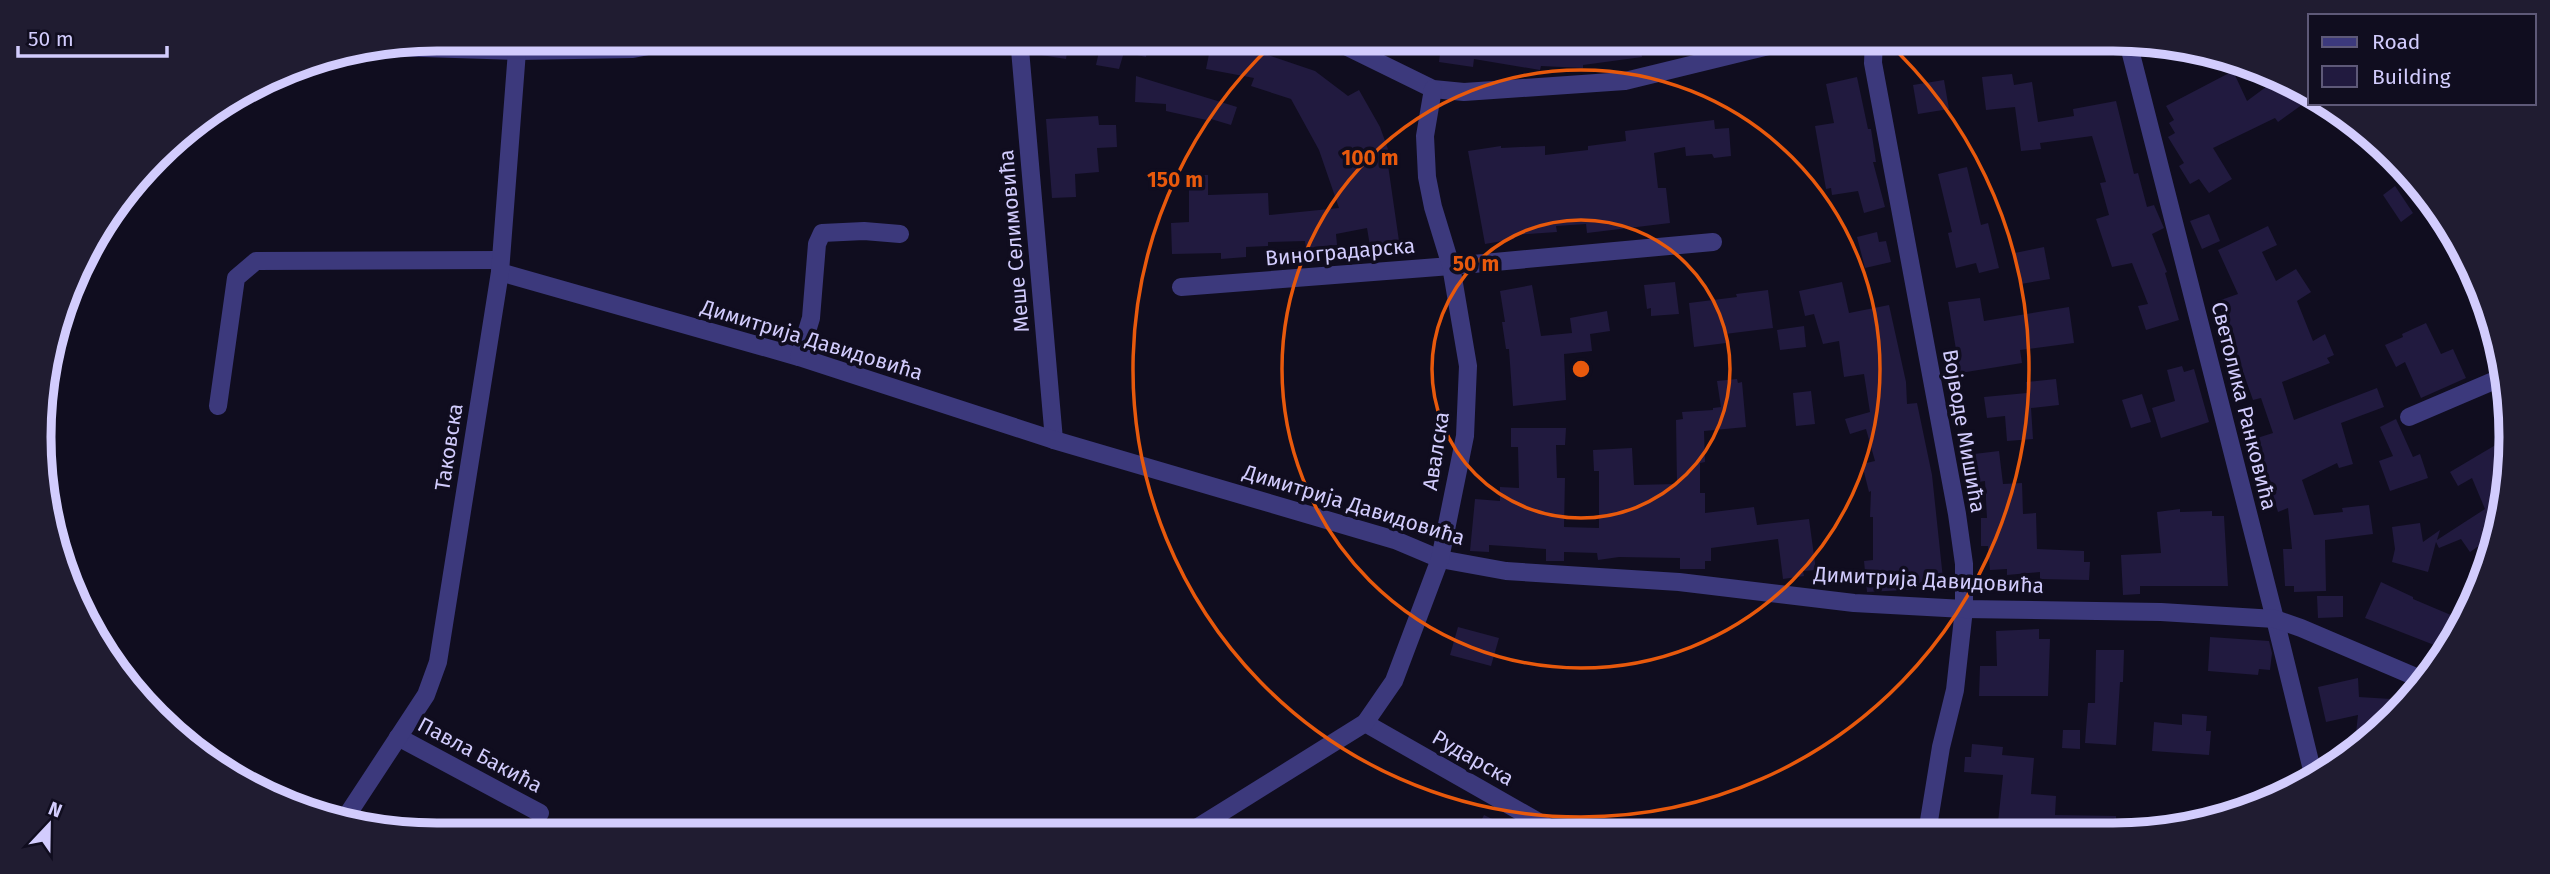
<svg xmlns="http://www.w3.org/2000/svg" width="2550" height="874" viewBox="0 0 2550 874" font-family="'Fira Sans',sans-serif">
<rect width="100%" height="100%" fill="#100d1f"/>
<g fill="#211a3f">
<polygon points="1043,38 1069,38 1066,59 1041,55"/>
<polygon points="1095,38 1149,38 1146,57 1124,52 1119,69 1096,65 1100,47 1094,46"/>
<polygon points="1442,38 1536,38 1564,43 1564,38 1640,38 1642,57 1583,65 1583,68 1541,66 1540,70 1474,59 1473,67 1439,62"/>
<polygon points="1211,44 1262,53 1315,71 1348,96 1359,90 1380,127 1393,163 1388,165 1400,248 1371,252 1367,228 1336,234 1337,245 1306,248 1305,241 1268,242 1268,246 1246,247 1246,257 1221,259 1221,253 1172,254 1171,223 1189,222 1189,175 1208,175 1208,195 1268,193 1269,215 1339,208 1319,150 1291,99 1251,86 1254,78 1206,69"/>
<polygon points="2233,71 2247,101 2274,81 2310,99 2278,122 2275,118 2213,148 2232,179 2209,193 2199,179 2190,184 2179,166 2184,163 2168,137 2175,133 2169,123 2174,120 2166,106"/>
<polygon points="2012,74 2014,85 2032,82 2038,122 2074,116 2073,109 2116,101 2134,174 2138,173 2147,207 2154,205 2164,228 2152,234 2167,272 2165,273 2179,320 2146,330 2138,306 2148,304 2132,263 2112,267 2096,219 2109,215 2100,183 2106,182 2092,136 2040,143 2041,149 2021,151 2015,107 1986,110 1982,77"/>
<polygon points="1136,76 1237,107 1231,125 1211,119 1211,121 1166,111 1166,104 1135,102"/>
<polygon points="1857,77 1868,129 1871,129 1876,162 1873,162 1885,207 1864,213 1858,191 1832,195 1831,188 1826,189 1815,126 1834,123 1826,84"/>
<polygon points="1944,80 1949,109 1918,114 1913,85"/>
<polygon points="1098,116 1099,125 1116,125 1117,147 1097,148 1099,172 1075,174 1076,197 1052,198 1046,119"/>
<polygon points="1714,120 1715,129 1729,128 1731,156 1714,158 1712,154 1686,156 1685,147 1654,153 1658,188 1666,188 1670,223 1587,233 1586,224 1556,226 1557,232 1513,235 1514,239 1485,244 1468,151 1501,146 1501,148 1545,146 1545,155 1588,150 1588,146 1626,141 1625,131"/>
<polygon points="1967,167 1981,225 1988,223 1999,268 1979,273 1976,263 1956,268 1948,233 1952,232 1938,174"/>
<polygon points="2395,186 2413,213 2401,222 2383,195"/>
<polygon points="2209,214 2220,241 2202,249 2190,221"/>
<polygon points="2268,226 2277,245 2262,252 2276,281 2296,269 2311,292 2297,301 2313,341 2325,334 2334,355 2327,358 2330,363 2282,382 2294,420 2377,388 2384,407 2341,423 2353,464 2339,468 2337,463 2302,480 2314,515 2343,512 2342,508 2369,505 2373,534 2325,540 2326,591 2294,592 2294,586 2285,586 2283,549 2292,549 2288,508 2278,512 2257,438 2273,433 2261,398 2253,400 2218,301 2238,294 2218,250"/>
<polygon points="1877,232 1879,242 1886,241 1891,262 1865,268 1857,237"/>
<polygon points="2044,247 2050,279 2021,284 2015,253"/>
<polygon points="1675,282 1679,314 1651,316 1651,308 1647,309 1644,285"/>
<polygon points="1842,282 1849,313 1889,305 1906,382 1907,404 1917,403 1932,475 1944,588 1867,592 1864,561 1873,560 1873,517 1870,517 1871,491 1869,492 1862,464 1875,461 1866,429 1850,434 1845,419 1870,412 1864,374 1844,377 1839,341 1823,344 1814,314 1805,316 1799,291"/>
<polygon points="1532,285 1541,336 1572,333 1570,318 1607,311 1610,331 1590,334 1592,351 1564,354 1566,400 1513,406 1509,349 1506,349 1502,322 1505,322 1500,291"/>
<polygon points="1768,290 1773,328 1725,334 1726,343 1694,347 1689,303 1737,297 1736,294"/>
<polygon points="1980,298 1984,321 2069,307 2074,343 2020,350 2022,363 1960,373 1948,302"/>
<polygon points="2426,323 2441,354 2453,349 2466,378 2421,398 2405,362 2396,367 2385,345 2403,337 2402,334"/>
<polygon points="1804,326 1806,347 1780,350 1777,330"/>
<polygon points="2182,366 2184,372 2194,369 2209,422 2161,438 2152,408 2175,401 2167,370"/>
<polygon points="1737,379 1738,383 1742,382 1746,427 1704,431 1705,462 1700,463 1700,493 1705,493 1705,513 1754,507 1757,525 1809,519 1816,570 1803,571 1804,576 1783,579 1778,539 1711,548 1711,561 1705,561 1705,569 1680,569 1680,558 1619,557 1598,560 1597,553 1564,552 1564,561 1546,561 1546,549 1489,545 1489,552 1470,551 1475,499 1500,501 1500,487 1519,488 1518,447 1511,447 1511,428 1566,428 1565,445 1556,445 1557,478 1565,478 1564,527 1599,528 1599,471 1594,471 1593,450 1632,448 1634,485 1677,484 1676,420 1683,419 1682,412 1713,410 1713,408 1721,407 1717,381"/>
<polygon points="2056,379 2059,405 2031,408 2033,439 2007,441 2005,416 1987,418 1984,397 2027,393 2026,382"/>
<polygon points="1811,391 1815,424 1796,426 1793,393"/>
<polygon points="2142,394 2151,422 2131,428 2122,400"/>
<polygon points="2396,419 2413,457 2420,454 2428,478 2390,491 2379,461 2393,456 2380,427"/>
<polygon points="2504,440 2498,540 2492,526 2482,530 2489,539 2470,552 2461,539 2439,548 2436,542 2428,572 2392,562 2395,549 2392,527 2420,523 2423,542 2440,530 2437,540 2485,509 2472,478 2458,486 2450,472"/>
<polygon points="1999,451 2003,484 2022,483 2023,514 2036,513 2037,549 2084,551 2084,562 2090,562 2089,580 2040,579 2040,572 2007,575 2007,569 1990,570 1988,546 1981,546 1981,518 1987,518 1985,481 1978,482 1974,454"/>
<polygon points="2180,509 2180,512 2212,511 2212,516 2224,516 2228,586 2140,586 2140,594 2123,595 2121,555 2161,553 2157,512"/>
<polygon points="2381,582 2413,597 2413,599 2465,621 2458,637 2447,650 2365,618"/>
<polygon points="2317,596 2343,596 2343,617 2318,618"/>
<polygon points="1458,627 1499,638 1491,666 1450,655"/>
<polygon points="2039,629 2039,639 2050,639 2048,696 1979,696 1980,666 1997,666 1996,631"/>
<polygon points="2210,637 2269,641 2272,653 2270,670 2259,669 2258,675 2208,671"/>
<polygon points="2096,650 2124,650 2123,682 2120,682 2116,745 2085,743 2088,703 2095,703"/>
<polygon points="2358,678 2359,697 2391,699 2389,721 2376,736 2354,751 2358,715 2326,722 2318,687"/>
<polygon points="2182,714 2207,716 2206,731 2211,731 2209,755 2152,751 2154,722 2182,725"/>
<polygon points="2063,730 2080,730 2080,749 2062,748"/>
<polygon points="1972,744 2003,747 2002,755 2034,758 2031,794 2056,796 2055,815 2116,816 2116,832 1997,832 2003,775 1964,772 1965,757 1971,757"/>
<polygon points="1484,815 1521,833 1475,833"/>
</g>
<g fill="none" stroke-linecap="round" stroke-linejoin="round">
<g stroke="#3c397c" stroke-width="18">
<polyline points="1019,38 1054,440"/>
<polyline points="1329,38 1433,89 1464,92 1625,81 1802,38"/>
<polyline points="1874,38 1873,63 1957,514 1964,564 1964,609 1955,690 1941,747 1927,833"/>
<polyline points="2073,38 2129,46 2154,44"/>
<polyline points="2129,46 2275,619 2314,778"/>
<polyline points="392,47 517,51 633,49 690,38"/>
<polyline points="500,272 799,357 1054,440 1395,540 1440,559 1506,571 1679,582 1854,603 1964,609 2161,612 2275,619 2301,628 2423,680"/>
<polyline points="1181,287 1451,266 1713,242"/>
<polyline points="799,357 811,318 817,244 822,233 864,231 900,234"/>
<polyline points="218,406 236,278 256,261 500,260"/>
<polyline points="2409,417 2505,376"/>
<polyline points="1365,723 1558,833"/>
<polyline points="398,737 540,813"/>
<polyline points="342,823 426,695 438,662 500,272 517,51"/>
<polyline points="1187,834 1365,723 1394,681 1440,559 1465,436 1468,366 1451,266 1433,207 1427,177 1425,136 1433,89"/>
</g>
</g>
<g fill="none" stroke="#e8590c" stroke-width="3.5">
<circle cx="1581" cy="369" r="149"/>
<circle cx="1581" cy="369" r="299"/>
<path d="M1884 39A448 448 0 1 1 1278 39"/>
</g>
<g text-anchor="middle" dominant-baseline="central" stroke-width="7" stroke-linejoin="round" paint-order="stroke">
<g font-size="21" fill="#d2ccfd" stroke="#100d1f">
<text transform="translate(1014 241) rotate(-95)">Меше Селимовића</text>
<text transform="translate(1340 252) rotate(-5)">Виноградарска</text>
<text transform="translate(812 340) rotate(17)">Димитрија Давидовића</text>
<text transform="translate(2244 406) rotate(76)">Светолика Ранковића</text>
<text transform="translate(1964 431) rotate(80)">Војводе Мишића</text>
<text transform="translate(449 447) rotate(-81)">Таковска</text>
<text transform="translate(1436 451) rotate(-81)">Авалска</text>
<text transform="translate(1354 505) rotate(17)">Димитрија Давидовића</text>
<text transform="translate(1929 580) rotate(3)">Димитрија Давидовића</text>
<text transform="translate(480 755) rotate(28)">Павла Бакића</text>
<text transform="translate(1473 758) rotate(30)">Рударска</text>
</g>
</g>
<path d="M0 0H2550V874H0ZM437 51H2113A386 386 0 0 1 2499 437V437A386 386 0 0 1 2113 823H437A386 386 0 0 1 51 437V437A386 386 0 0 1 437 51Z" fill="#201c31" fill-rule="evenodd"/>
<path fill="none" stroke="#d2ccfd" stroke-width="9" d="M437 51H2113A386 386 0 0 1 2499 437V437A386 386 0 0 1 2113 823H437A386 386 0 0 1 51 437V437A386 386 0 0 1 437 51Z"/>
<circle cx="1581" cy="369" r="10" fill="#e8590c" stroke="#100d1f" stroke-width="3.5"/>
<g font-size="21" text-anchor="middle" font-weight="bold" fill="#e8590c" stroke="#100d1f" stroke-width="7" stroke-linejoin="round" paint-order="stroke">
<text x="1370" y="165">100 m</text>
<text x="1175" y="187">150 m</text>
<text x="1476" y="271">50 m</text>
</g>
<rect x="2308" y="14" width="228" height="91" fill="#100d1f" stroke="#5e5978" stroke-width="2"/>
<rect x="2322" y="37" width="35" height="10" fill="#3c397c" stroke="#5e5978" stroke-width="2"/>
<text x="2372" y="49" font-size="21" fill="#d2ccfd">Road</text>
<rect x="2322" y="66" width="35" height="21" fill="#211a3f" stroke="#5e5978" stroke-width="2"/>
<text x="2372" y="84" font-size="21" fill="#d2ccfd">Building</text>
<g transform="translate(49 825) rotate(22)" stroke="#100d1f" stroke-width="5" paint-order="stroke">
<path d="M0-5L12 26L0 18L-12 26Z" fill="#d2ccfd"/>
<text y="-10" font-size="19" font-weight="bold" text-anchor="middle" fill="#d2ccfd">N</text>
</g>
<path d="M18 46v10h149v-10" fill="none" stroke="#d2ccfd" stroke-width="3.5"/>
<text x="28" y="46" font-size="21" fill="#d2ccfd" stroke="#100d1f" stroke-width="5" paint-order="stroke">50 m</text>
</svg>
